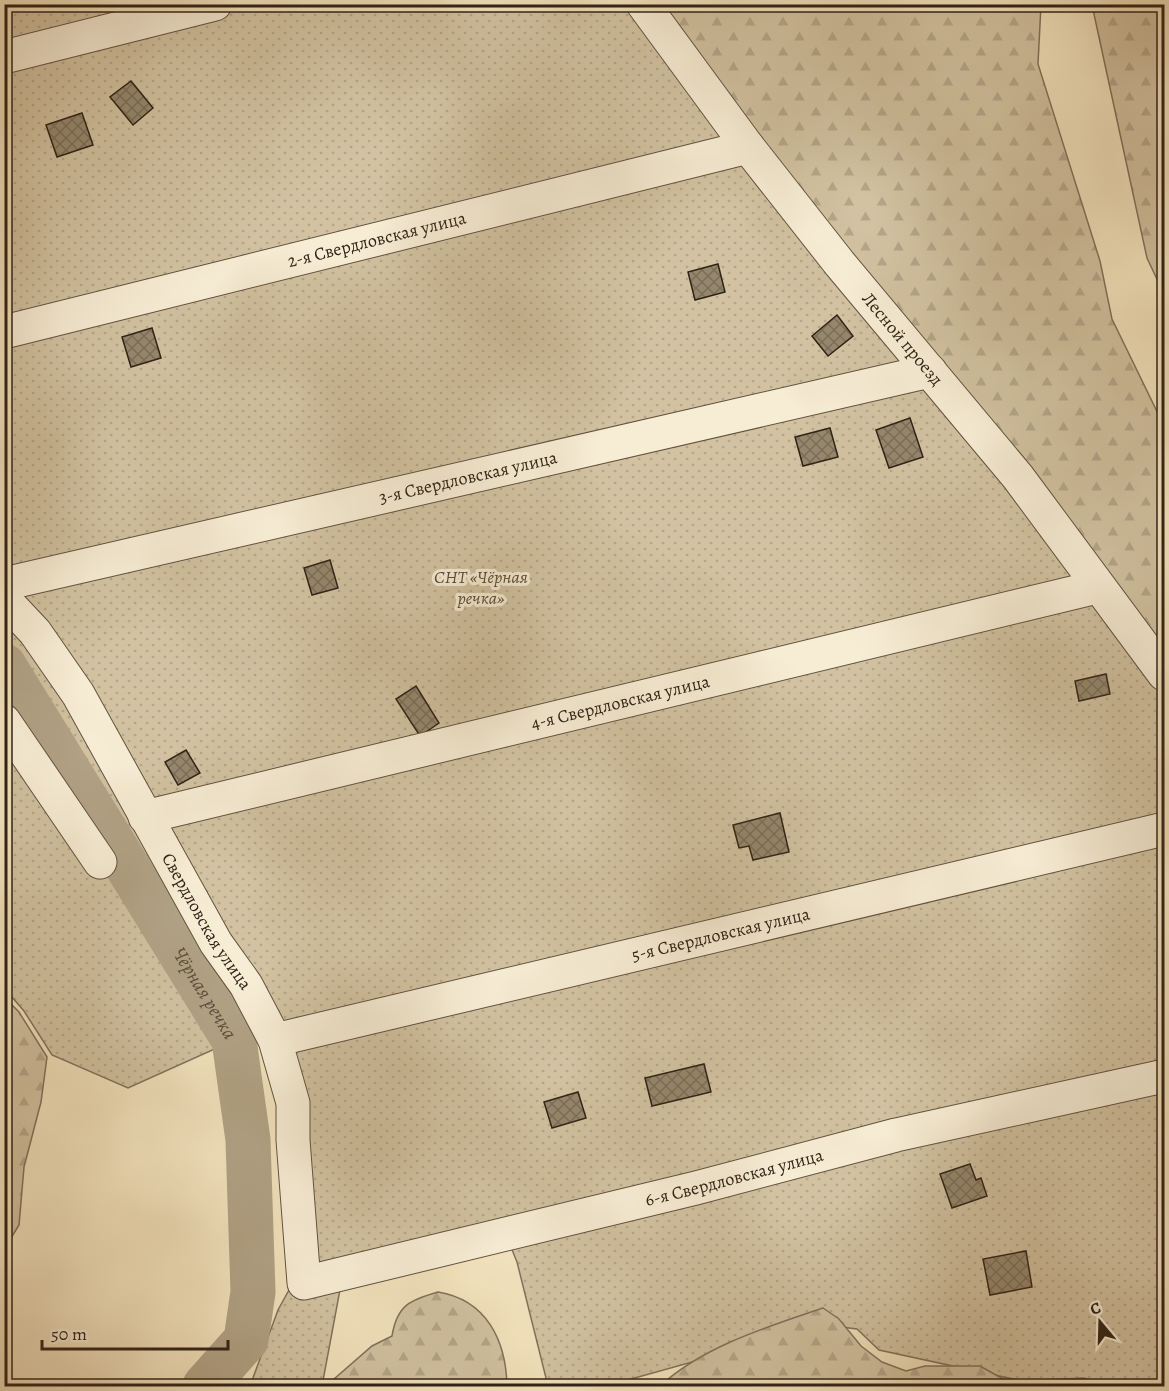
<svg xmlns="http://www.w3.org/2000/svg" width="1169" height="1391" viewBox="0 0 1169 1391" font-family="Alegreya,serif">
<defs>
<pattern id="grass-dots" width="8" height="8" patternUnits="userSpaceOnUse" patternTransform="scale(1.5)"><rect width="8" height="8" fill="#d2c2a1"/><path d="M2 2h.1M6 6h.1" fill="none" stroke="#b5a68a" stroke-width="1.8" stroke-linecap="round"/></pattern>
<pattern id="forest-firs" width="22" height="20" patternUnits="userSpaceOnUse" patternTransform="scale(1.5)"><rect width="22" height="20" fill="#d2c2a1"/><path d="M5 1l3.5 6h-7zM16 11l3.5 6h-7z" fill="#b5a68a"/></pattern>
<pattern id="building-cross-hatch" width="8" height="8" patternUnits="userSpaceOnUse" patternTransform="scale(1.5)"><rect width="8" height="8" fill="#95876d"/><path d="M0 0l8 8M0 8l8-8" fill="none" stroke="#7a6e59"/></pattern>
</defs>
<rect width="100%" height="100%" fill="#f3e3be"/>
<filter id="stains"><feTurbulence type="fractalNoise" baseFrequency=".00333" numOctaves="4"/><feColorMatrix values="0 0 0 0 .2 0 0 0 0 .09 0 0 0 0 .02 0 0 0 .5 -.17"/></filter>
<radialGradient id="worn" r=".72"><stop offset=".6" stop-color="#630" stop-opacity="0"/><stop offset="1" stop-color="#630" stop-opacity=".3"/></radialGradient>
<polygon fill="url(#grass-dots)" stroke="#81725c" stroke-width="1.5" points="5,5 630,5 1164,683 1164,1386 1106,1386 1084,1378 1022,1381 879,1350 857,1329 825,1325 606,1386 548,1386 517,1262 502,1225 345,1263 322,1386 250,1386 278,1310 289,1290 314,1271 279,1020 128,1088 52,1055 24,1011 5,989"/>
<g fill="url(#forest-firs)" stroke="#81725c" stroke-width="1.5">
<polygon points="658,5 1041,5 1038,64 1100,261 1112,319 1164,426 1164,646 897,319"/>
<polygon points="1092,5 1164,5 1164,294 1147,258"/>
<polygon points="5,998 19,1012 47,1057 41,1102 24,1167 19,1225 5,1248"/>
<path d="M438,1292C487,1300 506,1341 507,1386H326L372,1346L392,1336C397,1305 410,1300 438,1292Z"/>
<path d="M823,1308L839,1319L861,1346L882,1362L906,1371L925,1366H980L1003,1379L1028,1386H660C704,1346 767,1327 823,1308Z"/>
</g>
<g fill="none" stroke-linecap="round" stroke-linejoin="round">
<path stroke="#b1a285" stroke-width="45" id="s1" d="M4,666L234,1040L248,1140L253,1292L246,1340L205,1386"/>
</g>
<g fill="url(#building-cross-hatch)" stroke="#302316" stroke-width="1.5">
<polygon points="131,81 153,108 133,125 110,97"/>
<polygon points="82,113 93,145 57,157 46,125"/>
<polygon points="718,264 725,292 695,300 688,272"/>
<polygon points="837,315 853,336 828,356 812,336"/>
<polygon points="152,328 161,358 131,367 122,337"/>
<polygon points="910,418 923,457 889,468 876,430"/>
<polygon points="830,428 838,457 803,466 795,437"/>
<polygon points="330,560 338,588 312,595 304,568"/>
<polygon points="1106,674 1110,694 1079,701 1075,681"/>
<polygon points="416,686 439,723 420,736 396,699"/>
<polygon points="186,750 200,773 178,785 165,762"/>
<polygon points="780,813 789,852 753,860 749,846 739,848 733,825"/>
<polygon points="704,1064 711,1092 652,1106 645,1078"/>
<polygon points="578,1092 586,1118 552,1128 544,1102"/>
<polygon points="970,1164 976,1180 981,1178 987,1196 952,1208 940,1174"/>
<polygon points="1026,1251 1032,1287 990,1295 983,1259"/>
</g>
<g fill="none" stroke-linecap="round" stroke-linejoin="round">
<defs>
<g id="minor">
<path id="s2" d="M643,4L748,147L840,264L1018,477L1164,674"/>
<polyline points="4,57 215,4"/>
<path id="s3" d="M4,332L748,147"/>
<path id="s4" d="M4,584L930,371"/>
<path id="s5" d="M4,599L35,632L78,694L216,943L246,985L275,1040L293,1103V1140L304,1283L696,1188L896,1135L1164,1076"/>
<polyline points="4,721 100,862"/>
<path id="s6" d="M145,817L1097,587"/>
<path id="s7" d="M275,1040L1164,829"/>
</g>
</defs>
<use href="#minor" stroke="#615340" stroke-width="35"/>
<use href="#minor" stroke="#f7edd5" stroke-width="33"/>
</g>
<g text-anchor="middle" dominant-baseline="central" stroke-width="6" stroke-linejoin="round" paint-order="stroke">
<g font-size="18" fill="#302316" stroke="#f7edd5">
<text stroke="none"><textPath href="#s3" startOffset="384">2-я Свердловская улица</textPath></text>
<text stroke="none"><textPath href="#s2" startOffset="424">Лесной проезд</textPath></text>
<text stroke="none"><textPath href="#s4" startOffset="476">3-я Свердловская улица</textPath></text>
<text stroke="none"><textPath href="#s6" startOffset="489">4-я Свердловская улица</textPath></text>
<text stroke="none"><textPath href="#s5" startOffset="382">Свердловская улица</textPath></text>
<text stroke="none"><textPath href="#s7" startOffset="458">5-я Свердловская улица</textPath></text>
<text stroke="none"><textPath href="#s5" startOffset="1208">6-я Свердловская улица</textPath></text>
</g>
<g font-size="18" font-style="italic" fill="#584b39" stroke="#f7edd5">
<text x="481" y="577">СНТ «Чёрная<tspan x="481" dy="21">речка»</tspan></text>
</g>
<g font-size="20" font-style="italic" fill="#5d4f3d" stroke="#f7edd5">
<text stroke="none"><textPath href="#s1" startOffset="384">Чёрная речка</textPath></text>
</g>
</g>
<rect width="1169" height="1391" fill="none" stroke="#f3e3be" stroke-width="24"/>
<rect x="6" y="6" width="1157" height="1379" fill="none" stroke="#302316" stroke-width="3"/>
<rect x="12" y="12" width="1145" height="1367" fill="none" stroke="#302316" stroke-width="1.5"/>
<g transform="translate(1100 1322) rotate(341)" stroke="#f7edd5" stroke-width="4.5" paint-order="stroke">
<path d="M0-4.5L10 22L0 15L-10 22Z" fill="#302316"/>
<text y="-9" font-size="16" font-weight="bold" text-anchor="middle" fill="#302316">С</text>
</g>
<path d="M42 1340v9h186v-9" fill="none" stroke="#302316" stroke-width="3"/>
<text x="51" y="1340" font-size="18" fill="#302316" stroke="#f7edd5" stroke-width="4.5" paint-order="stroke">50 m</text>
<rect width="100%" height="100%" filter="url(#stains)"/>
<rect width="100%" height="100%" fill="url(#worn)"/>
</svg>
